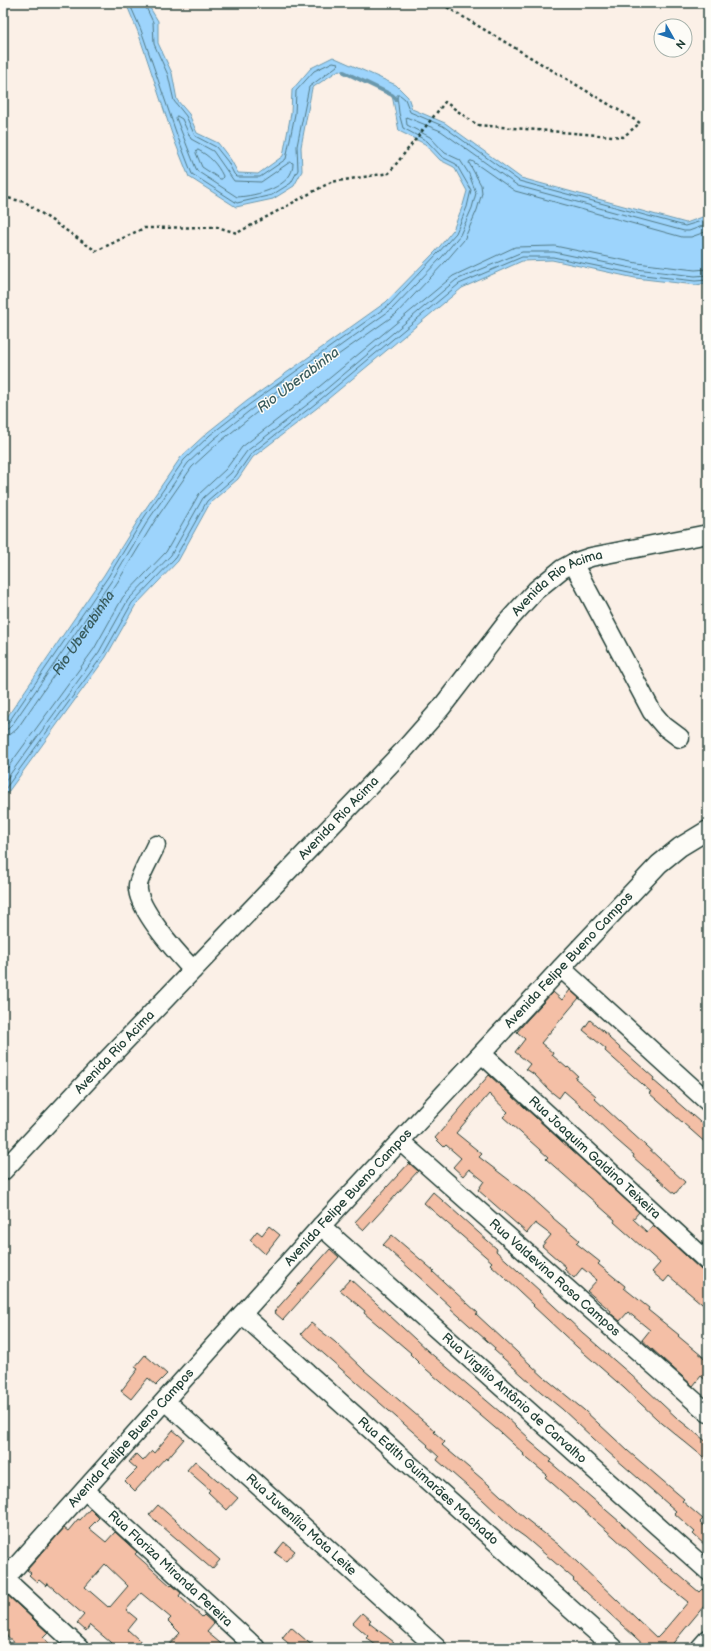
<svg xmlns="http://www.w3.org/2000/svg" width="711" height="1651" viewBox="0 0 711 1651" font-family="'Balsamiq Sans',sans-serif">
<rect width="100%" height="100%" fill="#fbf0e7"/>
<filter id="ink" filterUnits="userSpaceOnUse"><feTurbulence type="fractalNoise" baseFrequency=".025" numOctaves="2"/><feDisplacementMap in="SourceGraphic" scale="8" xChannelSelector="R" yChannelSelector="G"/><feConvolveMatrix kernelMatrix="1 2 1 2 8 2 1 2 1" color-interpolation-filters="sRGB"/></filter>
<g filter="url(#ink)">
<polygon fill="#9dd4fc" stroke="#6b98ac" points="123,3 147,3 158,21 158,43 172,73 177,100 189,114 197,133 218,143 231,160 238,173 258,174 283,156 291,113 292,90 311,68 333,57 396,85 408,97 412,109 445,123 521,178 686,223 708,215 708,283 696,285 635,278 552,260 522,261 462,288 317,408 253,457 238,479 210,503 178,561 135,606 106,657 3,799 3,723 104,575 142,514 181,457 208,432 247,401 386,302 436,251 453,230 463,205 467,191 454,167 440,160 425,144 399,131 392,95 339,70 312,88 301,147 302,171 294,186 273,199 236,207 189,177 173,137 138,32 128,8"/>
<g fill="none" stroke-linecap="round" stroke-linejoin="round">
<g stroke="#517984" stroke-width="1">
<polyline points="128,3 131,7 141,30 177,135 192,174 237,203 272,195 291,183 298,170 297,146 309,87 337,66 338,63 333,62 314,71 296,91 295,114 286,159 260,177 237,177 234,174 228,162 216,147 195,136 186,116 174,101 168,75 154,44 153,22 144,3"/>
<path d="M177,116L182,119L191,139L213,151L234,181L261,182L290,162L293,163C294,187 256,196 237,197L197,171L176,118Z"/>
<path d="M198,150C210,156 217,164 223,176L222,179H220L202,167L196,153Z"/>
<polyline points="3,725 8,723 108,577 145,516 184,460 210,435 250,404 389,305 438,253 456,233 467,207 471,190 456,164 442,157 427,141 403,128 399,113 397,95 400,95 405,99 410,112 443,126 519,181 685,226 708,219"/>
<polyline points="3,730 8,729 12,725 112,580 149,519 188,463 214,439 253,408 392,309 442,257 460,235 472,208 476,193 469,174 460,160 445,153 430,137 407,125 406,117 441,131 518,186 684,231 689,231 708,224"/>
<path id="s1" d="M3,736L11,734L17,729L117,583L154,522L192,467L217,444L256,413L396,314L446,261L464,240L477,210L482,193L481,185L469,163L470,161H472L515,191L682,237H691L708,231"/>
<polyline points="3,774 94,649 123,597 166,552 199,494 226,469 242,447 308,396 453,276 515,247 555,246 637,263 695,270 708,269"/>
<polyline points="3,784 99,652 128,600 171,555 203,498 231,473 247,451 312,401 456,280 522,252 554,252 636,269 695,276 708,275"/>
<polyline points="3,792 103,655 132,603 175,558 207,501 235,477 251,454 315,404 459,284 522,257 553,257 635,274 695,281 708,280"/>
</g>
<polyline stroke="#6b98ac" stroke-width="4" points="344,72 392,95 396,99"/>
</g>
<g fill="#f4bfa6" stroke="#1f3d34" fill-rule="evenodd">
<polygon points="570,990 579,998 541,1043 553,1053 552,1055 567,1068 568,1067 578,1076 575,1078 596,1096 594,1098 685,1182 675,1194 633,1157 634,1155 611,1135 611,1134 588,1112 564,1091 559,1098 549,1090 535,1075 526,1069 530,1064 515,1052 525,1039 517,1032 527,1020 553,992 562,1000"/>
<polygon points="590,1020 610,1037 609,1038 654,1078 653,1080 676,1100 676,1101 708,1129 708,1145 649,1093 651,1092 605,1051 606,1049 583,1030"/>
<polygon points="489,1075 639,1212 633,1219 647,1232 653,1225 701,1270 708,1272 708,1309 669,1276 664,1282 652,1272 660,1263 614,1222 615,1220 546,1159 548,1157 503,1117 508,1112 489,1094 456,1133 482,1154 479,1157 530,1196 553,1217 553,1218 579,1240 576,1243 600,1262 598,1264 625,1286 624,1288 649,1308 648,1310 679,1335 678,1336 708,1361 708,1382 701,1376 693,1386 642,1340 650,1330 628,1312 620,1321 610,1313 611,1311 587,1291 597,1280 582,1268 574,1278 564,1269 566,1267 542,1246 551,1235 535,1223 527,1233 478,1190 484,1181 469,1169 463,1176 453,1167 461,1158 446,1145 444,1147 435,1138"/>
<polygon points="409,1163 418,1171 364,1230 355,1222"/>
<polygon points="433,1192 497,1249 496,1251 540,1291 539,1292 583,1333 630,1374 677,1418 708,1443 708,1461 657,1419 624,1388 577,1347 533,1306 534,1305 490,1264 492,1262 424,1203"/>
<polygon points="269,1226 280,1235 265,1254 250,1240 257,1231 262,1235"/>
<polygon points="392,1235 434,1271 433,1272 478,1313 476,1314 545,1378 584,1410 628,1451 684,1499 682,1501 703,1519 700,1522 708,1529 708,1548 693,1534 695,1532 674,1513 676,1511 608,1452 562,1409 541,1392 494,1350 495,1348 450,1308 451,1307 426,1284 427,1284 383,1245"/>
<polygon points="330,1249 339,1257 283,1320 274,1312"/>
<polygon points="350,1279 428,1351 506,1417 529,1438 527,1439 552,1460 550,1462 620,1522 646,1547 699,1592 702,1589 708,1594 708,1610 704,1606 669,1648 647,1648 573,1580 574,1579 525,1537 515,1530 482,1499 437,1460 439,1457 427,1446 428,1445 301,1334 311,1323 335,1342 364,1370 435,1431 434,1432 445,1442 442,1445 488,1484 526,1519 559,1545 657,1638 661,1634 688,1602 658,1578 614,1537 545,1477 547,1475 523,1455 524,1454 501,1433 420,1364 410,1354 411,1353 364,1313 365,1311 340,1290"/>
<polygon points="145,1355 167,1374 156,1385 148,1378 131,1399 121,1391 138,1369 135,1367"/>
<polygon points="173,1430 184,1439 167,1459 166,1457 135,1491 125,1481 137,1469 129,1462 136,1454 143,1461 152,1451 154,1453"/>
<polygon points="195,1461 238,1498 227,1510 208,1492 210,1490 187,1470"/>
<polygon points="158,1505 220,1560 212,1569 149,1515"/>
<path d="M90,1509L99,1518L89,1528L106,1542L115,1532L137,1552L135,1554L171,1586L172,1585L181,1593L179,1596L202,1617L204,1615L214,1624L207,1632L226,1648H166L180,1633L168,1621L171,1618L141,1593L126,1610L137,1619L128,1630L148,1648H117L90,1625L86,1631L77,1623L84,1615L47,1583L46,1586L39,1580L37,1582L29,1575L31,1573L27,1570L64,1528L68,1531L78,1519L80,1520ZM105,1564L128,1586L110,1607L109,1606L108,1607L85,1587Z"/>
<polygon points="284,1542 295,1551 286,1561 275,1553"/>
<polygon points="3,1591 48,1633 43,1638 54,1648 20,1648 3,1632"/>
<polygon points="362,1613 371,1621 369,1623 394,1642 389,1648 380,1648 366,1638 368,1636 353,1623"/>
<polygon points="291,1627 300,1635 315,1648 294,1648 282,1638"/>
</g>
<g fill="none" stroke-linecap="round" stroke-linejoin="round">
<defs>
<g id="minor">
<polyline points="573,563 652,712 664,726 680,738"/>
<path d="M156,845C152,854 139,877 138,885C135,907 178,954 193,970"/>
<polyline points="561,968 708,1102"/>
<path id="s2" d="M482,1054L708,1262"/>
<path id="s3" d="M401,1142L708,1413"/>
<path id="s4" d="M3,1171L104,1063L404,750L441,708L508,621L536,590L562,569L573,563L591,557L708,534"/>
<path id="s5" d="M321,1226L708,1571"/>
<path id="s6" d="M242,1314L614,1648"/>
<path id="s7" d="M165,1401L437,1648"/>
<path id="s8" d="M85,1490L256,1648"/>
<polyline points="5,1579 80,1648"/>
<path id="s9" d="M3,1581L321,1226L561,968L659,864L680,847L708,830"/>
<polyline points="700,1648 708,1639"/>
</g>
</defs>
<use href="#minor" stroke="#1f3d34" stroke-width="21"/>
<polyline stroke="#1f3d34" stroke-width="2.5" stroke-dasharray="3 3" stroke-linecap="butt" points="3,197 25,202 96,251 144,228 217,227 237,233 331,182 389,173 445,102 477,125 623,137 640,123 440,3"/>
<use href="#minor" stroke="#fdfcf7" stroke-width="18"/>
</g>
</g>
<g text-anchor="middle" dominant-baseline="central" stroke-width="3" stroke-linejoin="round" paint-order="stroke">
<g font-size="13" fill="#1f3d34" stroke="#fdfcf7">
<text stroke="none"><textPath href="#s4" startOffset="811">Avenida Rio Acima</textPath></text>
<text stroke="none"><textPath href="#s4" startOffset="487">Avenida Rio Acima</textPath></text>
<text stroke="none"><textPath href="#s9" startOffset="840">Avenida Felipe Bueno Campos</textPath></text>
<text stroke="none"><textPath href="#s4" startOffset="163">Avenida Rio Acima</textPath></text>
<text stroke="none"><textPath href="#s2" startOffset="153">Rua Joaquim Galdino Teixeira</textPath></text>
<text stroke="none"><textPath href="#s9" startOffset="516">Avenida Felipe Bueno Campos</textPath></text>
<text stroke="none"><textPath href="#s3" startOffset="205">Rua Valdevina Rosa Campos</textPath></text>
<text stroke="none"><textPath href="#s5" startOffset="259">Rua Virgílio Antônio de Carvalho</textPath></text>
<text stroke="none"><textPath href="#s9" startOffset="192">Avenida Felipe Bueno Campos</textPath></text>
<text stroke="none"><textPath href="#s6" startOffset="250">Rua Edith Guimarães Machado</textPath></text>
<text stroke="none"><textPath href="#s7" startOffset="184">Rua Juvenília Mota Leite</textPath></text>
<text stroke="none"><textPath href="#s8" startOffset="116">Rua Floriza Miranda Pereira</textPath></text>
</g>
<g font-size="14" font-style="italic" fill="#385b5c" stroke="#fdfcf7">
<text transform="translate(298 380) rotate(-37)">Rio Uberabinha</text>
<text stroke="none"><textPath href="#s1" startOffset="133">Rio Uberabinha</textPath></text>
</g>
</g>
<rect width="711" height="1651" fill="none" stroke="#fdfcf7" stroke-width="16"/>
<rect x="8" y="8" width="695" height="1635" fill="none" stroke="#1f3d34" stroke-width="1.5" filter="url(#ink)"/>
<g transform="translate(673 38) rotate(129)"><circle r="19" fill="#fdfcf7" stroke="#a4b0a9"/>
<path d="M0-3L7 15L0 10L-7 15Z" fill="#1f6fb2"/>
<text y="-6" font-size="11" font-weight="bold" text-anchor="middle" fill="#1f3d34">N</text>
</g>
</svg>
